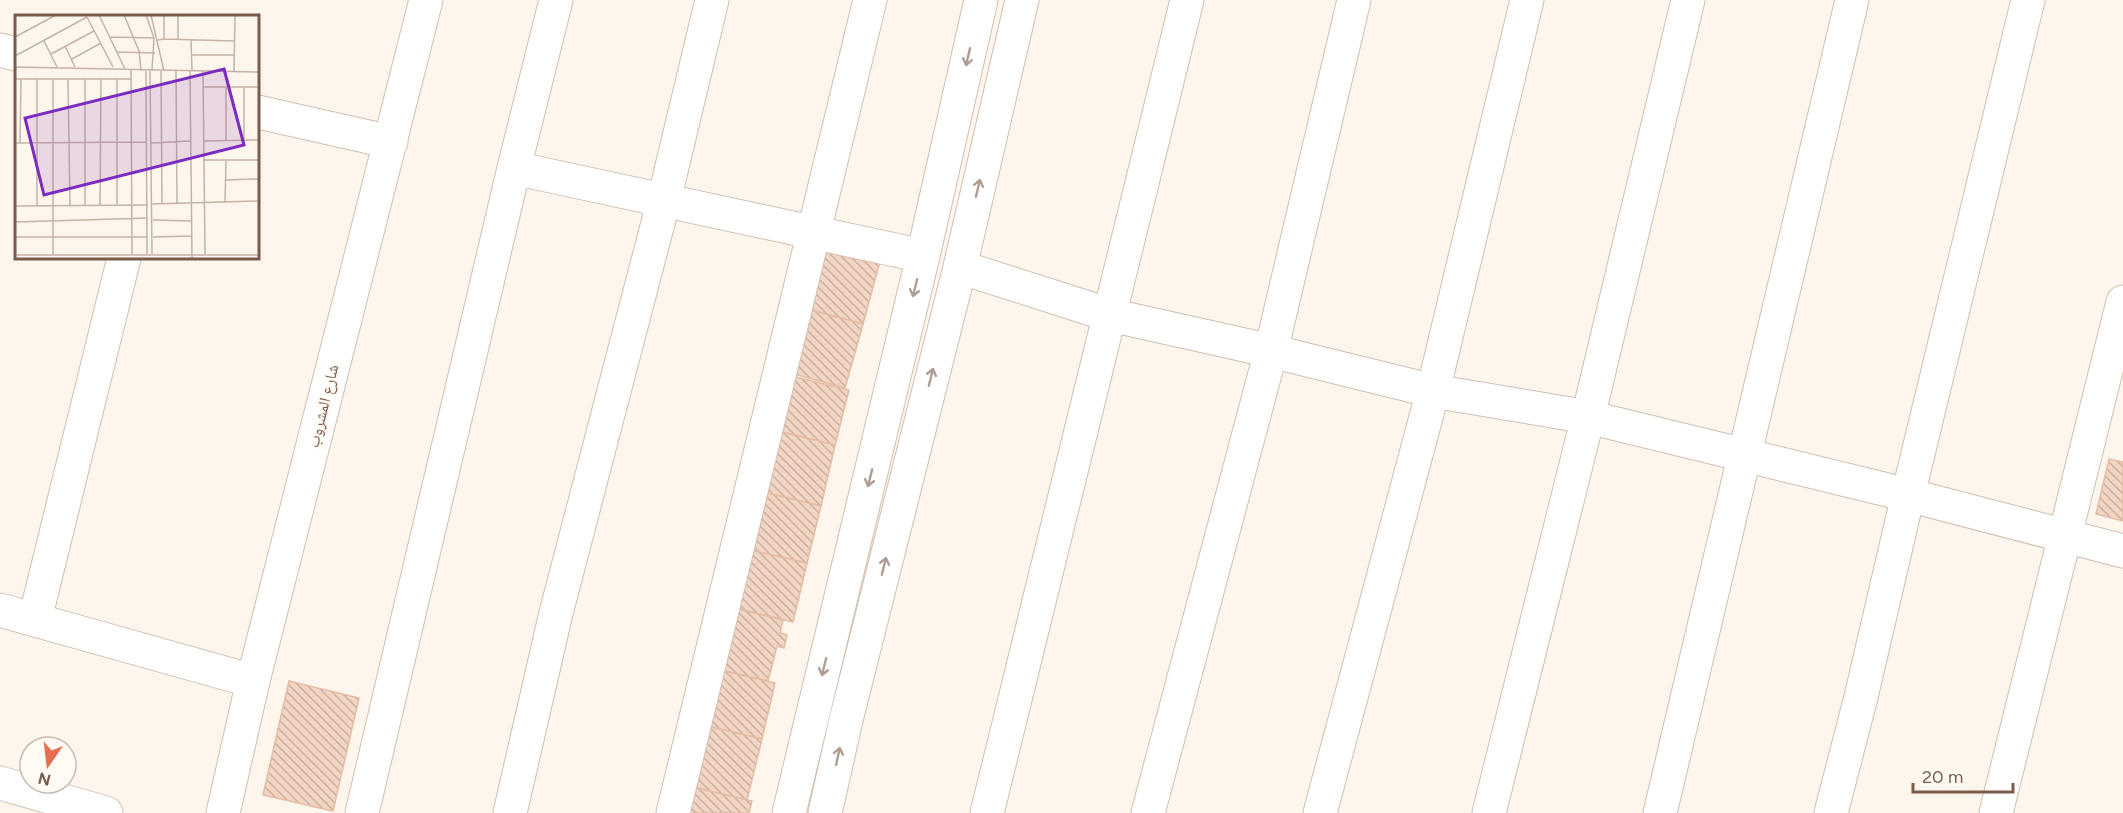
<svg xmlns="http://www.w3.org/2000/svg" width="2123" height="813" viewBox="0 0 2123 813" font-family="Figtree,'Noto Naskh Arabic',sans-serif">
<defs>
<pattern id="building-back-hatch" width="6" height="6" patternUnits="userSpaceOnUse" patternTransform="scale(1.5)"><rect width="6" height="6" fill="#f3d5c3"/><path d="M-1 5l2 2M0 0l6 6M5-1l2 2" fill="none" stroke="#cab0a1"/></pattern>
</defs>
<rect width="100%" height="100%" fill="#fdf6ec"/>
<g fill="url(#building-back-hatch)" stroke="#e6bba3" stroke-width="1.5">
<polygon points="819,238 882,254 863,324 800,307"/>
<polygon points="800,307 863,324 845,388 783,371"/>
<polygon points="783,374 849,390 835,445 770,429"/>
<polygon points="770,429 835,445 821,506 755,490"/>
<polygon points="2109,459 2123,462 2123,521 2096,514"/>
<polygon points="755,490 821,506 807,563 741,548"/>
<polygon points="741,548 807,563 793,622 727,606"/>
<polygon points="727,606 783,620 780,633 787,635 784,648 777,646 768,681 712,668"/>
<polygon points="712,668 775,683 762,739 699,724"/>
<polygon points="289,681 359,698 333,811 263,795"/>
<polygon points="699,724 762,739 747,800 684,785"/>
<polygon points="684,785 752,801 749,813 677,813"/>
</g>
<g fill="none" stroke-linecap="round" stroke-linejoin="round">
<defs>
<g id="street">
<polyline points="0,50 16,54"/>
<polyline points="258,112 391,142"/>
<polyline points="514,168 923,256"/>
<polyline points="960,267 1110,315 1271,351 1433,391 1588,417 1908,495 2123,551"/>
<polyline points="0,610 253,681"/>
<polyline points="35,619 124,258"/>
<polyline points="223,813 253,681 426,0"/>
<polyline points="362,813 514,168 556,0"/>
<polyline points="510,813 556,613 664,200 712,0"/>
<polyline points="673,813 870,0"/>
<polyline points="789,813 923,256 981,0"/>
<polyline points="825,813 846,720 960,267 1022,0"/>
<polyline points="987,813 1187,0"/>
<polyline points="1148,813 1271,351 1354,0"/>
<polyline points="1320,813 1433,391 1527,0"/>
<polyline points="1489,813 1588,417 1688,0"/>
<polyline points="1660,813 1852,0"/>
<polyline points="1831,813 1861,697 1908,495 2028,0"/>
<polyline points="1996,813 2123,302"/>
</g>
<polyline id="secondary" points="0,783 106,813"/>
</defs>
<use href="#street" stroke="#d1beb0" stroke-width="35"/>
<use href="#secondary" stroke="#d6c0b0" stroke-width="35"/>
<use href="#street" stroke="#fff" stroke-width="33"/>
<use href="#secondary" stroke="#fff" stroke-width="33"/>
</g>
<defs><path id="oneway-shaft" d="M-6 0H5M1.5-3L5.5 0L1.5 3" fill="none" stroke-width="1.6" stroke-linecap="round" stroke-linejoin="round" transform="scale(1.5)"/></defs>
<g stroke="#af9d94">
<use href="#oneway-shaft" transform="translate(968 57) rotate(103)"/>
<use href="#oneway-shaft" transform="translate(978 188) rotate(-77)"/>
<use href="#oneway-shaft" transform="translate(915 288) rotate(104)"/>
<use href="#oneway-shaft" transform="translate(931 377) rotate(-76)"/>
<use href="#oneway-shaft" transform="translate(870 478) rotate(104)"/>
<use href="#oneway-shaft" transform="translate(884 566) rotate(-76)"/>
<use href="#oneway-shaft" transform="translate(824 667) rotate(104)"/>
<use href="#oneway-shaft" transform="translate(838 756) rotate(-78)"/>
</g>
<g text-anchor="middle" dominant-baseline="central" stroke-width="4.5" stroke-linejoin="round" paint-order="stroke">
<g font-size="16" fill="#7a5c4d" stroke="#fffaf3">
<text transform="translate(323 406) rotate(-76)">شارع المشروب</text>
</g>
</g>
<g transform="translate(15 15)">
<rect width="244" height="244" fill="#fdf6ec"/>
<path fill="none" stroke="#c5b3a7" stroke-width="1.5" d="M84,0L110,54M109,0L124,36L126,56M131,0L139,23L137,56M136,0L149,56M163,0V25M72,2L98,52M0,22L41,0M95,22L139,23M149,24L220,26M143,25L149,24V0M176,25L177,56M29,26L42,52M50,31L60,52M102,37L140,38M36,39L79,16M177,40H219M0,41L72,2M57,44L86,28M0,52L245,57M116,55L117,239M131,56L132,239M135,56L137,239M146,56L147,189M161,56L162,189M175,56L177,244M188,56L190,239M219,57L220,0M0,64H117M22,64V190M70,64V190M38,65V240M53,65L55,191M189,72H245M211,73V125M229,73V125M188,126L245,125M0,128L132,127M5,128L6,64M136,128L176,126M188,145H245M210,165L245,164M210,187L211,146M137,189L245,186M0,191L133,190M85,191L86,64M102,191V64M138,205L176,206M0,207L133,203M0,222H133M138,222L177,221M0,240H245"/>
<path fill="#7b2cbf" fill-opacity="0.15" stroke="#7b2cbf" stroke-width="3" d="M209,54L229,130L29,180L10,103Z"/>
<rect width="244" height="244" fill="none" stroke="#7a5c4d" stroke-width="3"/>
</g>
<g transform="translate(48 765) rotate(194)"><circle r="28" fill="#fffaf3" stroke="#cabbb1" stroke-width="1.5"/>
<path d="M0-4.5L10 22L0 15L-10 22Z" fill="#e76f51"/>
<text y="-9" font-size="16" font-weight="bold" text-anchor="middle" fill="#7a5c4d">N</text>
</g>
<path d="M1913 783v9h100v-9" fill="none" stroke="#7a5c4d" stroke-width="3"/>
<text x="1922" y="783" font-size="18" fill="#7a5c4d" stroke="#fffaf3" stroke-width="4.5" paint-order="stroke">20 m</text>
</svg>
